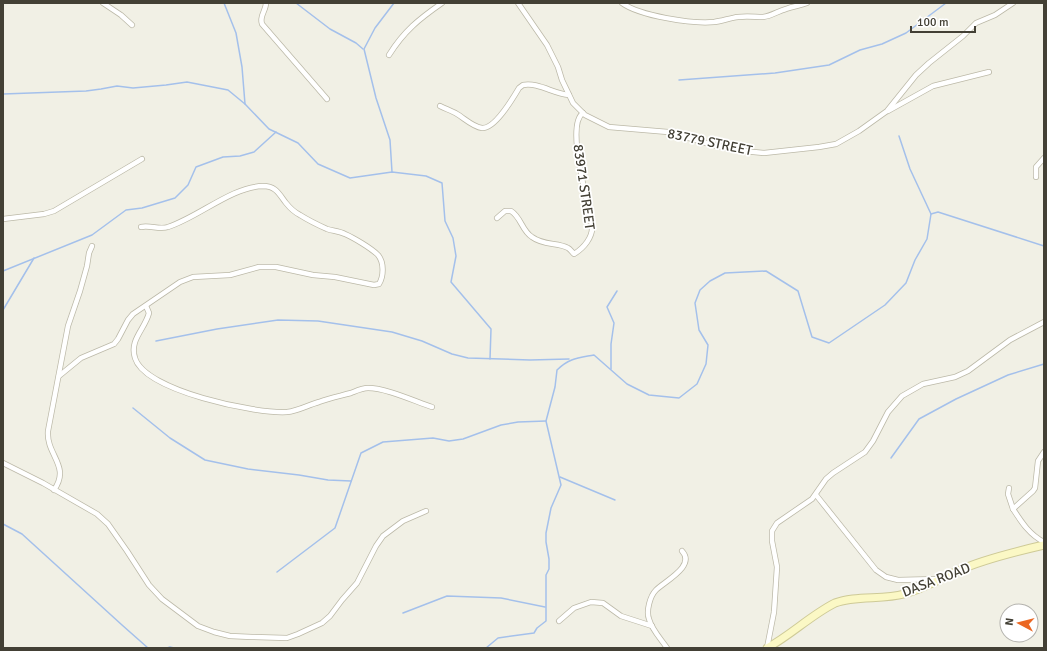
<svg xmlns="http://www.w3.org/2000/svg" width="1047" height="651" viewBox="0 0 1047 651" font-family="Signika,sans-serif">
<rect width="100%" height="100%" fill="#f1f0e5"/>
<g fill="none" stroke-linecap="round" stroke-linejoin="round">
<g stroke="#a4c0eb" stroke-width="1.5">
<polyline points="224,3 236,33 242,67 245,104"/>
<polyline points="296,3 330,29 356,43 363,49"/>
<polyline points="679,80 775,73 829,65 860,50 882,44 906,33 946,3"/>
<polyline points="3,94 86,91 101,89 117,86 133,88 166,85 187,82 228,90 245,104 269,129 298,143 318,164 350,178 392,172 426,176 442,183 445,221 453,238 456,256 451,282 491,329 490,359"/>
<polyline points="899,136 910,169 931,214"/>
<polyline points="392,172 390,140 376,98 364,49 375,28 394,3"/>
<polyline points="3,271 92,235 126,210 142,208 175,198 188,185 196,167 223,157 240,156 254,152 276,132"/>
<polyline points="3,310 34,258"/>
<polyline points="156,341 217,329 278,320 318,321 392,332 422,341 452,354 468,358 530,360 569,359"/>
<polyline points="611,369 611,344 614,323 607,307 617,291"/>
<polyline points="133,408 170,438 205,460 248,469 299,475 328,480 351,481"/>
<polyline points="891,458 919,419 956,399 1008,375 1044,364"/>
<polyline points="560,477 615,500"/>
<polyline points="3,524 22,534 122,625 148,648"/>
<polyline points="277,572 335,528 361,453 383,442 433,438 449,441 463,439 501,425 518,422 546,421"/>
<polyline points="403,613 447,596 501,598 545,607"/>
<polyline points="167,648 170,647 174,648"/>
<path d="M486,648L498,638L534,633L537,628L546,621V575L549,569V559L546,542V533L551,508L561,485L546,421L555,387L557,370C569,358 578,358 594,355L627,384L649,395L679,398L697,384L706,364L708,345L699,330L695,303L700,290L710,281L725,273L766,271L798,291L812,337L829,343L885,305L906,283L915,260L927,239L931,214L938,212L1044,246"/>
</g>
<defs>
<g id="street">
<polyline points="103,3 121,15 132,25"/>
<path d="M266,3C266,11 259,16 262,24L327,99"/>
<polyline points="518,3 547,45 558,67 562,80 573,103 585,115 609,127 668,132 713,145 743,151 764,153 819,147 836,144 859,131 887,111 916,75 929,63 963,36 976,23 995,15 1013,3"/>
<path d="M622,3C640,16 692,24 714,22C722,21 730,18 738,17C747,16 755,17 763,17C772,16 778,11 786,9C793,6 800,6 807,3"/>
<path d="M389,55C404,31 419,19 442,3"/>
<path d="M440,106C446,109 452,111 457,114C464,118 473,127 482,128C495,129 513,98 519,88L523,85C538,82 554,94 569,95"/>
<polyline points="888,111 933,86 989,72"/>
<polyline points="1036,177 1036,167 1044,158"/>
<path d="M497,218L505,211H511C521,217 522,231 532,237C544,246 558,242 568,248C570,249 572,252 574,254C584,248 593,237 592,226C589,205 565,125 583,113"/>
<polyline points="3,219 44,214 54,211 142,159"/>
<path d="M146,306L149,313C145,329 129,340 135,358C145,391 256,414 287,412C298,411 308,405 319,402C329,398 340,396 351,393C356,391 362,388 368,388C386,388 414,401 432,407"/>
<path d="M59,376L81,358L114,344L118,339L128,320L133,314L180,282L193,277L230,275L259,267H276L313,275L335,277L374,285L379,284C384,276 384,262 378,255C371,248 354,238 345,234C339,231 333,231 327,229C318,225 308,220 300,215C294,212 290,208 286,203C279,194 276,186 263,186C231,187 199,217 168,227C160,230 150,225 141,227"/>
<path d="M1044,452L1038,461L1035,488L1033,491L1013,509C1022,523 1030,535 1044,542"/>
<polyline points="3,463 43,483 97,514 108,524 127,551 149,585 162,599 198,626 214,632 230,636 252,637 287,638 298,634 322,623 330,616 342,600 357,583 376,546 383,536 403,521 426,511"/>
<polyline points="1009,488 1008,494 1013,509"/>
<path d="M54,490C71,466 46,455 48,431L68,326L80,291L87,266L89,253L92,246"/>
<polyline points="816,495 876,570 886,577 898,580 938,579"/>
<polyline points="559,621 574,608 591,602 603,603 621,616 652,626"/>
<path d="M667,648C661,639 652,630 649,619C646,611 650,596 656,590C665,581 696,566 682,551"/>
<polyline points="767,648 774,612 777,567 772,541 772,531 777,523 812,499 826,479 833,473 865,452 873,441 888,412 902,396 923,384 955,377 968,371 1010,340 1044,322"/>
</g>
<path id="secondary" d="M767,648C791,635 811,615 835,603C855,595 883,600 904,594C924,589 941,578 960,570C984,559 1018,551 1044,545"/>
</defs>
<use href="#street" stroke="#bcb9a8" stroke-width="6"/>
<use href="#secondary" stroke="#ceca97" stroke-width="9"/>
<use href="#street" stroke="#fff" stroke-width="4.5"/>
<use href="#secondary" stroke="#fbf8c5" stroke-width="7"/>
</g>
<g text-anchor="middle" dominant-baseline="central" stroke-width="3.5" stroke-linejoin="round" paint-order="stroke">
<g font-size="14" fill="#434035" stroke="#fff">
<text transform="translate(710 142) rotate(12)">83779 STREET</text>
<text transform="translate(584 187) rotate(82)">83971 STREET</text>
<text transform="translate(936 580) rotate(-21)">DASA ROAD</text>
</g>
</g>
<rect width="1047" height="651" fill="none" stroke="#434035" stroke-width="8"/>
<g transform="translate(1019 623) rotate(277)"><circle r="19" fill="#ffffff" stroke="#b4b3ae"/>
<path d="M0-3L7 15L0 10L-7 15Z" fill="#eb6722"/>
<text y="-6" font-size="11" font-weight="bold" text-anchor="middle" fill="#434035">N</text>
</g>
<path d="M911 26v6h64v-6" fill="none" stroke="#434035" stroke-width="2"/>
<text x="917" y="26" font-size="12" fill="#434035" stroke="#ffffff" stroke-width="3" paint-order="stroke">100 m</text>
</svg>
